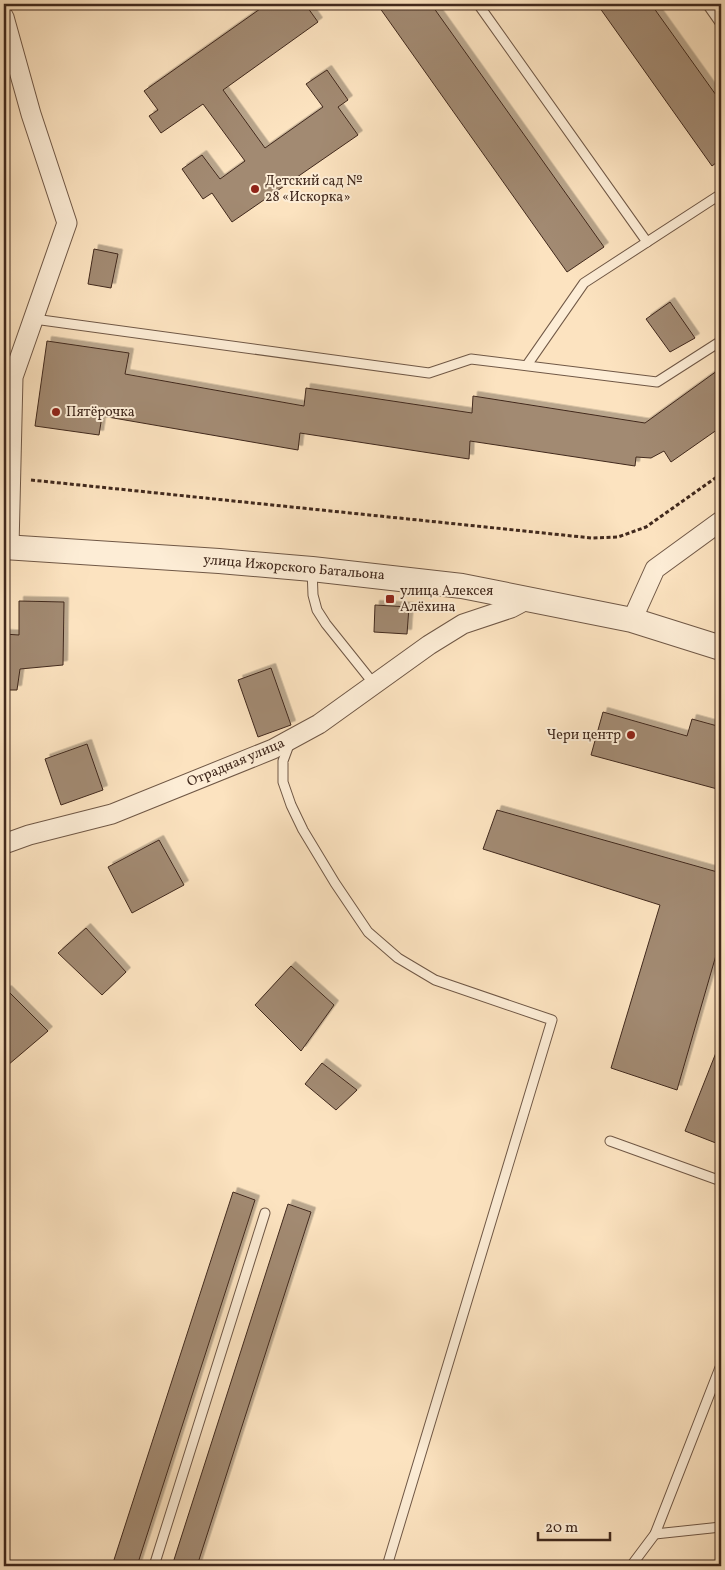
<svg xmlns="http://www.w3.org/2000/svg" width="725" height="1570" viewBox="0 0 725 1570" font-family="Vollkorn,serif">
<defs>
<filter id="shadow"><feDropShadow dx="4.5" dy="-4.5" stdDeviation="0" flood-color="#0004"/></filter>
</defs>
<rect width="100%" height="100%" fill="#fce3c0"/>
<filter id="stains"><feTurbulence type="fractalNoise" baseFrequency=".004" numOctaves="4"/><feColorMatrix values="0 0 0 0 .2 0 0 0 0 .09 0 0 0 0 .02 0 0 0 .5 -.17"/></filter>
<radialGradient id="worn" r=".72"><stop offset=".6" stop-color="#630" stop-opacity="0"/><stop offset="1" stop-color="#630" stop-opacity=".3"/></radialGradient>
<g fill="#a28a72" stroke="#41291d" filter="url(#shadow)">
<polygon points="267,4 305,4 318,22 223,90 265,148 323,107 306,84 327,70 348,100 338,107 358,135 232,222 212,193 203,199 182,169 202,155 220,179 245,161 203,104 161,133 149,116 158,110 144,91"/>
<polygon points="377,4 431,4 604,247 567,272"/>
<polygon points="597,4 651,4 721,102 721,159 712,166"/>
<polygon points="94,249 118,254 111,288 88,284"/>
<polygon points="670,302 695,338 670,352 646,319"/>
<polygon points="47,341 129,353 125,374 304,406 306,388 472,413 473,396 645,423 721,368 721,427 671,462 664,451 651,458 636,457 635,466 470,441 469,459 300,433 298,450 102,416 99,435 35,426"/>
<polygon points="19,601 64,602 63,665 20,669 17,690 4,690 4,634 19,635"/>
<polygon points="375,605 409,607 407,634 374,632"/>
<polygon points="271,668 291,725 258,737 238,680"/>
<polygon points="603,712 687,736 692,719 721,727 721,790 591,755"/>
<polygon points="87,744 103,790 61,805 45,759"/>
<polygon points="497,810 721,873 721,938 677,1090 611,1068 660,905 483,849"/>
<polygon points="159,840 184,885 132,913 108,867"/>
<polygon points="86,928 126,972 102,995 58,953"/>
<polygon points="291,966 334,1005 301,1051 255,1005"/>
<polygon points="7,990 48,1031 8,1065 4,1060 4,992"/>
<polygon points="721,1040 721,1145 685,1131"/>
<polygon points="322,1063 357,1090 336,1110 305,1084"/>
<polygon points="233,1192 255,1200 137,1566 112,1566"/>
<polygon points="288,1204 311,1212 197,1566 172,1566"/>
</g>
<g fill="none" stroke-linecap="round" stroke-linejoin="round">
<defs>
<g id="service">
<polyline points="478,4 647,242"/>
<polyline points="707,4 721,24"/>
<polyline points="34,319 429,373 471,359 657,382 721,341"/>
<polyline points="527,365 584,283 721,194"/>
<polyline points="312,569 313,595 317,610 326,624 374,684"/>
<polyline points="290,742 283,761 283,782 291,805 303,830 335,883 368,932 398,958 435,980 552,1020 387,1566"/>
<polyline points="610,1141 721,1181"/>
<polyline points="655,1534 721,1527"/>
<polyline points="154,1566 265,1213"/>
<polyline points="631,1566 655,1534 721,1365"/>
</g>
<g id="minor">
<polyline points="4,17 31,114 67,223 13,377 9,547"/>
<polyline points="632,620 655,569 721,521"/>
<polyline points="4,844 29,835 112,814 273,749 319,724 429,645 463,624 511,608 528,599"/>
</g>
<polyline id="tertiary" points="4,547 219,561 312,569 462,586 632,620 721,648"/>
</defs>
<use href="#service" stroke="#705846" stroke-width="11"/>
<use href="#minor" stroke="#705846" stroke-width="21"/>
<use href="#tertiary" stroke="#705846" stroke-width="26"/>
<polyline stroke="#41291d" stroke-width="3" stroke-dasharray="4 2.5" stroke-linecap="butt" points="31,480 592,538 618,537 646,527 721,474"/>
<use href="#service" stroke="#fdedd6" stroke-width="9"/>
<use href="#minor" stroke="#fdedd6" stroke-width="19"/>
<use href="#tertiary" stroke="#fdedd6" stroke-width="24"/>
</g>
<g fill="#8f2418" stroke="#fdedd6" stroke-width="2">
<circle cx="255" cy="189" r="5"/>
<circle cx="56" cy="412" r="5"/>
<rect x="385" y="594" width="10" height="10" rx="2.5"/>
<circle cx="631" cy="735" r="5"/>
</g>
<g text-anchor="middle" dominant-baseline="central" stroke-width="4" stroke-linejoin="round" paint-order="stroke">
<g font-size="14" fill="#41291d" stroke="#fdedd6" text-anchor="start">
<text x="265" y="181">Детский сад №<tspan x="265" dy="16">28 «Искорка»</tspan></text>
<text x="66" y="412">Пятёрочка</text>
<text x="400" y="591">улица Алексея<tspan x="400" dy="16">Алёхина</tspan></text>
<text x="621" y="735" text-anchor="end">Чери центр</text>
</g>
<g font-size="14" fill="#41291d" stroke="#fdedd6">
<text transform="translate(294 568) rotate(5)">улица Ижорского Батальона</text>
<text transform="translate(236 763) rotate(-23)">Отрадная улица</text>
</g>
</g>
<rect width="725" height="1570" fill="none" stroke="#fce3c0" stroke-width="20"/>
<rect x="5" y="5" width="715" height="1560" fill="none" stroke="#41291d" stroke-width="2.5"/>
<rect x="10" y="10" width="705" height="1550" fill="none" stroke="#41291d"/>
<path d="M538 1532v8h72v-8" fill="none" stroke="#41291d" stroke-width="2.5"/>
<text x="545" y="1532" font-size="15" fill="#41291d" stroke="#fdedd6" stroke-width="4" paint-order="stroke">20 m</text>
<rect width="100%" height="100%" filter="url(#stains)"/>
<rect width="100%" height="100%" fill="url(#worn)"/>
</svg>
